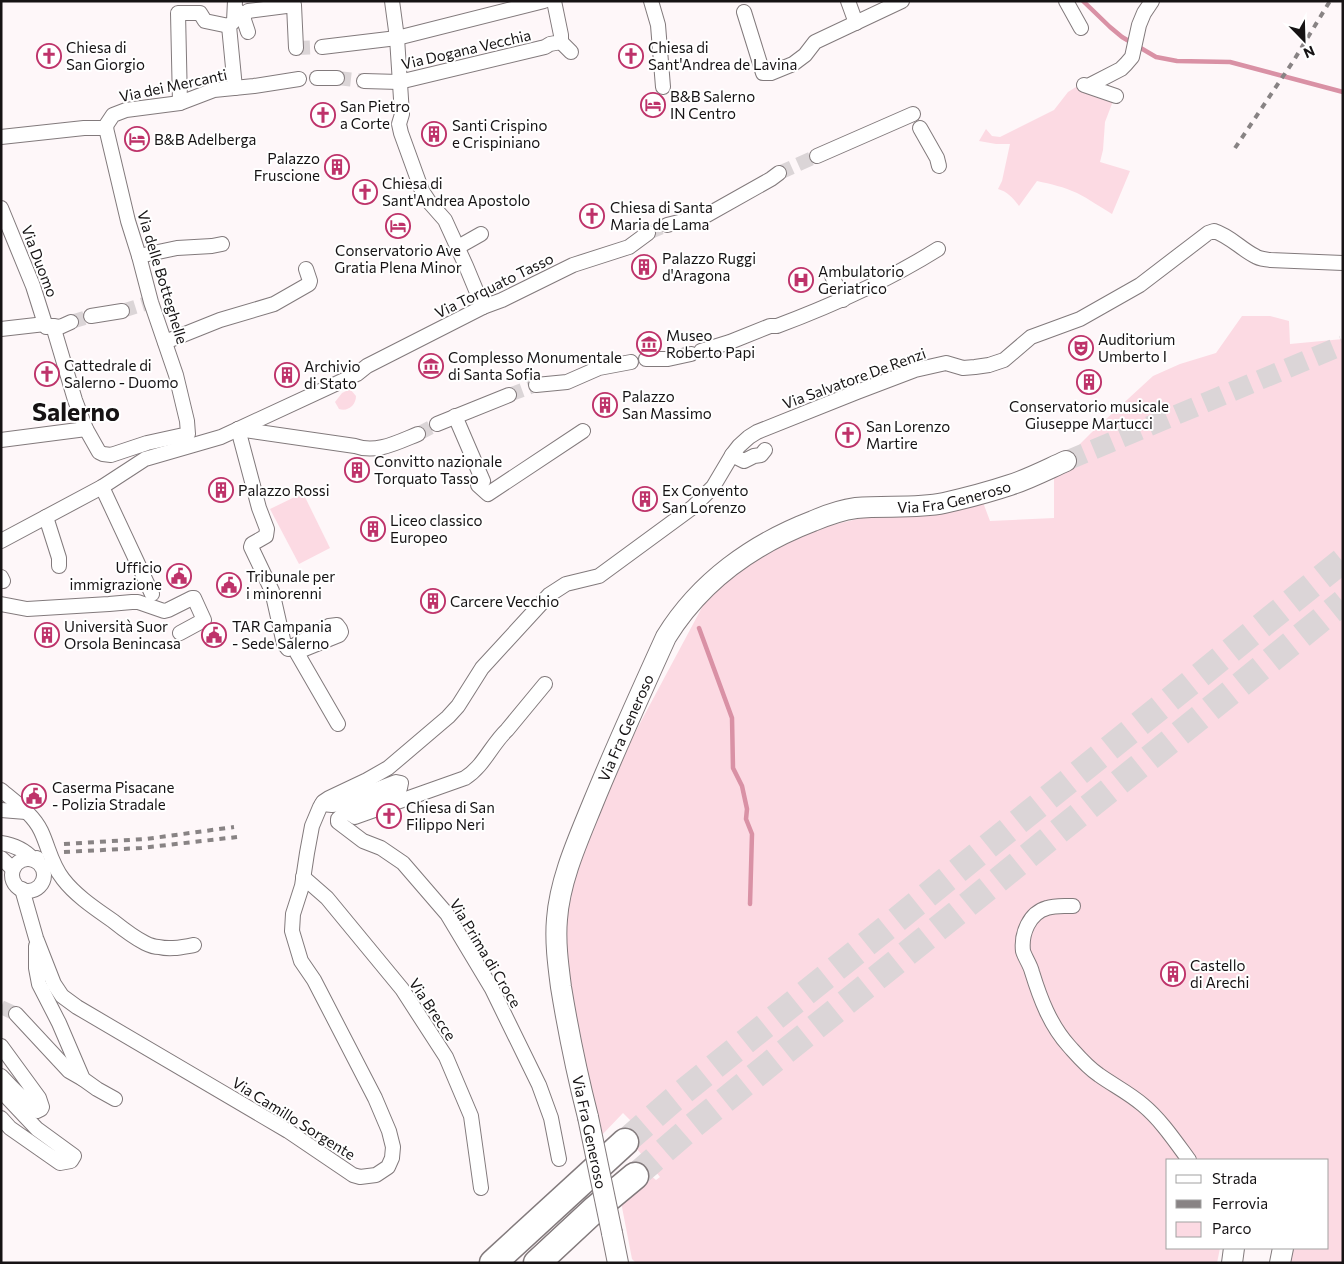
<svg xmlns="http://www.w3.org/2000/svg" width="1344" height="1264" viewBox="0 0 1344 1264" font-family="Commissioner,sans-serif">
<rect width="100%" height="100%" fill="#fef7f9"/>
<g fill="#fcdae3">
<path d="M1076,87L1082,88L1113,101L1105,122L1103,150L1100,162L1130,171L1112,214C1100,207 1089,199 1077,193C1064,187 1051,184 1037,181L1019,206C1013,198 1008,192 998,189L1002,181L1010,144H996L979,141L986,129L992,136L1000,137L1054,110L1068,92Z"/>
<polygon points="1242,316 1270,316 1289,321 1290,344 1343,339 1343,1263 1289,1263 1291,1248 1328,1248 1328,1160 1269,1160 1269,1159 1268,1160 1168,1160 1168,1248 1220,1248 1217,1263 636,1263 632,1259 621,1202 649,1174 656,1180 660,1177 637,1149 647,1137 623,1113 601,1136 571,1008 561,928 573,878 607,785 707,598 764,553 819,528 879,514 981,497 990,521 1054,518 1054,470 1091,433 1153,376 1180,364 1216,353"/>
<path d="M350,389L356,396C356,405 348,412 339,409L335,402L342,393Z"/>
<polygon points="303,493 330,548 299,564 270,509"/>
</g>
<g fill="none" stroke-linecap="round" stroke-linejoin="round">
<g stroke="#d991a5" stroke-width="4.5">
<polyline points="1083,1 1110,27 1122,37 1156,57 1177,61 1230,62 1343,92"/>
<polyline points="699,628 732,718 733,768 742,786 747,809 746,819 752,834 750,904"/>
</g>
<g stroke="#dbd5d7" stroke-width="14" stroke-dasharray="14 7" stroke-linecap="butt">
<polyline points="296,48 322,47"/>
<polyline points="337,78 364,81"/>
<polyline points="779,173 817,156"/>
<polyline points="648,233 667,225"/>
<polyline points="122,311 151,302"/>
<polyline points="71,322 91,316"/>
<polyline points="509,395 536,385"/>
<polyline points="418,434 437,424"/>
<polyline points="1,1007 16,1014"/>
</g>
<polyline stroke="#dbd5d7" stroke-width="20" stroke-dasharray="20 10" stroke-linecap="butt" points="1066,461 1343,345"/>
<g stroke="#dbd5d7" stroke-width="26" stroke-dasharray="26 13" stroke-linecap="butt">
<polyline points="625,1142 673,1100 1343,560"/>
<polyline points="635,1176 694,1125 1343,602"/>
</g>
<defs>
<g id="street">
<polyline points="392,1 397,38 402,114 399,124 401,133 422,191 430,203 445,220 466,266 483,307"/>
<polyline points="651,1 658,25 663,87"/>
<polyline points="848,1 856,23"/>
<polyline points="1066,1 1081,28"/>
<polyline points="238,11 243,17 248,32"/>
<polyline points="744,12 763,73 771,73 793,64 805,55 815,42 902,1"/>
<polyline points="243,17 248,11 294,5 296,48"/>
<polyline points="561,42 571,52"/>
<polyline points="322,47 397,38 544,1"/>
<polyline points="317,78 337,78"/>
<polyline points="364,81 399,82 545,47 550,44 561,42 561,35 554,1"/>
<polyline points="235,88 229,26 234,21 235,1"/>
<polyline points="1116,96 1084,85 1088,86 1092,84 1121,69 1126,64 1132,57 1139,25 1144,13 1152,1"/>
<polyline points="180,103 178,13 200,13 205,21 229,26"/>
<polyline points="106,128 107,124 113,115 126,110 180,103 214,90 254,86 299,79"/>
<polyline points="920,128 937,158 939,166"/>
<polyline points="1,137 84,128 106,128"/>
<polyline points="817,156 913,114"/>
<polyline points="1,208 33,286 46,327 53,326 60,327 71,322"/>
<polyline points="667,225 707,215 771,179 779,173"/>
<polyline points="458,247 481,234"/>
<polyline points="139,256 177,248 212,246 222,244"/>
<polyline points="832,276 843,300"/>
<polyline points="91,316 122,311"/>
<polyline points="53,326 75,400 86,429 99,452 103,454 111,455 147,443 188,434 187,421 176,375 151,302 139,256 128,221 106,128"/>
<polyline points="1,329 45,324"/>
<polyline points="165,342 220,320 274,304 309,284 310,281 306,269"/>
<path d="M701,351L730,342L770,326H777C833,305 887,281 938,249"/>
<polyline points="646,359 668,359 691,354"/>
<polyline points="536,385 567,382 599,368 631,362"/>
<polyline points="455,416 483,481 478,485 488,494 583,431"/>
<polyline points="437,424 509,395"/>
<polyline points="238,429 259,508 267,529 266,536 252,544 251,547 272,591 284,644 288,649 329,626 337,625 340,629 341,632 339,635 297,652 297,653 338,724"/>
<path d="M238,429L355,446C376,454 398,442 418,434"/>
<polyline points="1,440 86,429"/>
<polyline points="732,455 744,461 754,456 761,455 765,450"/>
<polyline points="102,487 152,594"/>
<polyline points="46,517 59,558 59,566"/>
<polyline points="1,541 102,487 145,459 221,437 357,374 367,366 483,307 502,300 573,265 629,247 648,233"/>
<polyline points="1,577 3,581"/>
<polyline points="1,604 27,609 109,604 132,602 138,602 164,611 168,610 192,598 194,598 204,620 180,633"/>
<path d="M1,790C15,802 33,814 41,831C49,848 51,864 63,879C76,896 96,909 113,921C123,929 133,937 145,943C149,945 155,947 159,947C171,950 182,947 194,945"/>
<path d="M322,804L332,805L340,804L396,782L401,783L400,788L399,789L352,811V815L355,817L465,778C484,766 491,745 507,730L545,684"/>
<polyline points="1,810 26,812"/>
<path d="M352,811C346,812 342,815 338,819V822L363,841L381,848L403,863L447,914L492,989L539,1085L551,1118L559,1159"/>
<path d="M1,843C15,845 25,850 34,860L37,858"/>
<polyline points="1,858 13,869"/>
<circle cx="28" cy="875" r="16"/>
<polyline points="303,877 327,898 402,989 446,1057 471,1116 481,1188"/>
<path d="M22,889L36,938L54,984L62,996L77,1007L288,1131L353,1175L360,1177L376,1175L388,1167L392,1158L393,1147L389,1131L375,1098L314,980L301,961L292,931L293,914L302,886L307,853L312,826L320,807L323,802L329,798L367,780L388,768L448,717L458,706L482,668L549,595L566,584L599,576L693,507L713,487L732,455L739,446L749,437L757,432L857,392L915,370L946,363L963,368L975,367L989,365L1004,360L1031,337L1080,319L1140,285L1208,233L1214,231C1230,236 1241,249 1255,256C1259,259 1265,259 1270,260L1343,263"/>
<path d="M1073,906C1064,906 1055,905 1047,908C1029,913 1021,934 1023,951C1025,958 1030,964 1032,972C1040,998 1050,1025 1069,1046C1078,1056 1087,1067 1099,1075C1113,1085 1129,1093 1143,1105C1161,1120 1175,1141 1189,1160"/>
<polyline points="36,946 36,968 39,984 59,1023 83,1079 97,1089 115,1099"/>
<polyline points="16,1014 69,1071 83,1079"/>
<path d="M1,1046L39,1098L42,1107L41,1109L37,1111C23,1099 14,1090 1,1076"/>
<polyline points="1,1091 37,1129 74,1156 71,1161 60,1163 10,1128 1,1118"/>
</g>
<g id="secondary">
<path id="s1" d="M588,1117C577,1074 568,1030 561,987C558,964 555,941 557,919C560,879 578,840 593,803C616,747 641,692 666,637C700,582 753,544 813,521C827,515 841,510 856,508C885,505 915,509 944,503C966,498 989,492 1010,485C1029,479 1048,469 1066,461"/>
<polyline points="612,1233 618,1263"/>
<polyline points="1232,1263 1234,1248"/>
<polyline points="1280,1263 1283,1248"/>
</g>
<g id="highway">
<polyline points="493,1263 625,1142"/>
<polyline points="537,1263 594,1210 635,1176"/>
</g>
</defs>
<use href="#street" stroke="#827a7c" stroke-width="16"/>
<use href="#secondary" stroke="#827a7c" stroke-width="22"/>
<use href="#highway" stroke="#827a7c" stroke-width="29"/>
<use href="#street" stroke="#fff" stroke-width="14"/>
<use href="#secondary" stroke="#fff" stroke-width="20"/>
<use href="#highway" stroke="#fff" stroke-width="26"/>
<g stroke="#888384" stroke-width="4" stroke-dasharray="6 6" stroke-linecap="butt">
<polyline points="1235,148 1294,60 1330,1"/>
<polyline points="64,844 146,839 234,827"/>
<polyline points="64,852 141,848 237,837"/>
</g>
<defs>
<polyline id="secondary-bridge" points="588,1117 612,1233"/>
</defs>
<use href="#secondary-bridge" stroke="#827a7c" stroke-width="22" stroke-linecap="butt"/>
<use href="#secondary-bridge" stroke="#fff" stroke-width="20"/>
</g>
<defs>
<symbol id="church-ring" viewBox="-11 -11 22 22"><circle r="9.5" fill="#fff" stroke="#be336a" stroke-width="1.5"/><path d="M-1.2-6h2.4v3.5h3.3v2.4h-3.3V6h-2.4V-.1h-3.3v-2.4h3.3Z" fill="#be336a"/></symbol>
<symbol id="hotel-ring" viewBox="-11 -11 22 22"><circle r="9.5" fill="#fff" stroke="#be336a" stroke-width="1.5"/><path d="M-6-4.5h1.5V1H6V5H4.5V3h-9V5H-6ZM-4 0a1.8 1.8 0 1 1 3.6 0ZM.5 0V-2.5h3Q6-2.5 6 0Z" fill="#be336a"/></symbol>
<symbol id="building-ring" viewBox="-11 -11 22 22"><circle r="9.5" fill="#fff" stroke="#be336a" stroke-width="1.5"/><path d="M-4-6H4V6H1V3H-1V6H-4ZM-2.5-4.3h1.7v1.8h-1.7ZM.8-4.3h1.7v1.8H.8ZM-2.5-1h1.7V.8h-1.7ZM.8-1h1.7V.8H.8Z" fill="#be336a"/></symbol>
<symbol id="hospital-ring" viewBox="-11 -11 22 22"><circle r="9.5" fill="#fff" stroke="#be336a" stroke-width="1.5"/><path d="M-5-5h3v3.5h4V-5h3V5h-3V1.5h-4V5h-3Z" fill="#be336a"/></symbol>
<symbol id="museum-ring" viewBox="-11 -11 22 22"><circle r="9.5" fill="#fff" stroke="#be336a" stroke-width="1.5"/><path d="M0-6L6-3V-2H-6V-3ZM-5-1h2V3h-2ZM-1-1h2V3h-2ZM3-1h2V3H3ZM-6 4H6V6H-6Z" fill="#be336a"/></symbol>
<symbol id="theatre-ring" viewBox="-11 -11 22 22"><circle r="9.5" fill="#fff" stroke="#be336a" stroke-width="1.5"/><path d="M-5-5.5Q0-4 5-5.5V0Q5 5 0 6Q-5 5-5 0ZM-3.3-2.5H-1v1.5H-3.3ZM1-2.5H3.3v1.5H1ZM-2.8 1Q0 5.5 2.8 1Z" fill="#be336a"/></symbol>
<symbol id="civic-ring" viewBox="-11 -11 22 22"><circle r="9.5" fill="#fff" stroke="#be336a" stroke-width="1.5"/><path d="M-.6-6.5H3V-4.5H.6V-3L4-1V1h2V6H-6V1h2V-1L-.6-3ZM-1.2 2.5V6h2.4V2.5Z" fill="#be336a"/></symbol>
</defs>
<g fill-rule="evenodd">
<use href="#church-ring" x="35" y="42" width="28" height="28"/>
<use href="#church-ring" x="617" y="42" width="28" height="28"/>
<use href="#hotel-ring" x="639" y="91" width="28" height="28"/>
<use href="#church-ring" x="309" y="101" width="28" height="28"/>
<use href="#building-ring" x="420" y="120" width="28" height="28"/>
<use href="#hotel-ring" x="123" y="125" width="28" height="28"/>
<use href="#building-ring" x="323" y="153" width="28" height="28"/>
<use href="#church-ring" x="351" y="178" width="28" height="28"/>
<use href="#church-ring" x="578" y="202" width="28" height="28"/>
<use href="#hotel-ring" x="384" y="212" width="28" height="28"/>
<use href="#building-ring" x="630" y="253" width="28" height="28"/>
<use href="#hospital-ring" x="787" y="266" width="28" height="28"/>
<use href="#museum-ring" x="635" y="330" width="28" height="28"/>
<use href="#theatre-ring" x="1067" y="334" width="28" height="28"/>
<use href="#museum-ring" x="417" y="352" width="28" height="28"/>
<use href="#church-ring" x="33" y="360" width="28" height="28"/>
<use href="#building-ring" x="273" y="361" width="28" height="28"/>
<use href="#building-ring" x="1075" y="368" width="28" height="28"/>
<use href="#building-ring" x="591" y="391" width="28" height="28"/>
<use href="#church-ring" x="834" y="421" width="28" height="28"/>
<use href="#building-ring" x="343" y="456" width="28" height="28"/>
<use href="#building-ring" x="207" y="476" width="28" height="28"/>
<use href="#building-ring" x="631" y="485" width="28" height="28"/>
<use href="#building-ring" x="359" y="515" width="28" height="28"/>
<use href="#civic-ring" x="165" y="562" width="28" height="28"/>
<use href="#civic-ring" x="215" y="571" width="28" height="28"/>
<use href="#building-ring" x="419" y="587" width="28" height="28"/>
<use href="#building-ring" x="33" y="621" width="28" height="28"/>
<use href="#civic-ring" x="200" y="621" width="28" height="28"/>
<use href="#civic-ring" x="20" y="782" width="28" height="28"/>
<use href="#church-ring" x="375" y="802" width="28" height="28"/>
<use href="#building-ring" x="1159" y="960" width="28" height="28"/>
</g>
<g text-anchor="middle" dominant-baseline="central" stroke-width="4" stroke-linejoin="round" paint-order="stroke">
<g font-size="15" fill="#161314" stroke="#fff" text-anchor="start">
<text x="66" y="47">Chiesa di<tspan x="66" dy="17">San Giorgio</tspan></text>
<text x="648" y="47">Chiesa di<tspan x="648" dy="17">Sant'Andrea de Lavina</tspan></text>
<text x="670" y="96">B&amp;B Salerno<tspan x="670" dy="17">IN Centro</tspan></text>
<text x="340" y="106">San Pietro<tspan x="340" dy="17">a Corte</tspan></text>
<text x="452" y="125">Santi Crispino<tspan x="452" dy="17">e Crispiniano</tspan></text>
<text x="154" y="139">B&amp;B Adelberga</text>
<text x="320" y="158" text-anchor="end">Palazzo<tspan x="320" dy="17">Fruscione</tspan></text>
<text x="382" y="183">Chiesa di<tspan x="382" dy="17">Sant'Andrea Apostolo</tspan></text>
<text x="610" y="207">Chiesa di Santa<tspan x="610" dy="17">Maria de Lama</tspan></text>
<text x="398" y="250" text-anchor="middle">Conservatorio Ave<tspan x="398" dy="17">Gratia Plena Minor</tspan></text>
<text x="662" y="258">Palazzo Ruggi<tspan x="662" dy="17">d'Aragona</tspan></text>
<text x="818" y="271">Ambulatorio<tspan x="818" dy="17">Geriatrico</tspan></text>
<text x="666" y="335">Museo<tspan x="666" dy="17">Roberto Papi</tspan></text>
<text x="1098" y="339">Auditorium<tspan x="1098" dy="17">Umberto I</tspan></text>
<text x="448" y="357">Complesso Monumentale<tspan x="448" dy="17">di Santa Sofia</tspan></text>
<text x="64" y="365">Cattedrale di<tspan x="64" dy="17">Salerno - Duomo</tspan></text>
<text x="304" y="366">Archivio<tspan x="304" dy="17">di Stato</tspan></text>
<text x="622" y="396">Palazzo<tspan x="622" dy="17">San Massimo</tspan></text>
<text x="1089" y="406" text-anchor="middle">Conservatorio musicale<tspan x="1089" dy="17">Giuseppe Martucci</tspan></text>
<text x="866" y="426">San Lorenzo<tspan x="866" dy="17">Martire</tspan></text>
<text x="374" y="461">Convitto nazionale<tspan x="374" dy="17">Torquato Tasso</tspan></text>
<text x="238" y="490">Palazzo Rossi</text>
<text x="662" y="490">Ex Convento<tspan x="662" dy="17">San Lorenzo</tspan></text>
<text x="390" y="520">Liceo classico<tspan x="390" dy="17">Europeo</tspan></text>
<text x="162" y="567" text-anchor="end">Ufficio<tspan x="162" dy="17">immigrazione</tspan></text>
<text x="246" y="576">Tribunale per<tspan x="246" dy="17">i minorenni</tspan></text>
<text x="450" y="601">Carcere Vecchio</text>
<text x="64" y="626">Università Suor<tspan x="64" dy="17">Orsola Benincasa</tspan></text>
<text x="232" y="626">TAR Campania<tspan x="232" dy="17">- Sede Salerno</tspan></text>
<text x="52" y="787">Caserma Pisacane<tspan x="52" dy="17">- Polizia Stradale</tspan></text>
<text x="406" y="807">Chiesa di San<tspan x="406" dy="17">Filippo Neri</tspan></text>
<text x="1190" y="965">Castello<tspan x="1190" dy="17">di Arechi</tspan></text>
</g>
<g font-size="15" fill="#161314" stroke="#fff">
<text transform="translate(466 49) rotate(-13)">Via Dogana Vecchia</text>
<text transform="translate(173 85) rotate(-12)">Via dei Mercanti</text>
<text transform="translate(40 261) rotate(69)">Via Duomo</text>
<text transform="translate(163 277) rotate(73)">Via delle Botteghelle</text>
<text transform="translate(494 285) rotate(-26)">Via Torquato Tasso</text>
<text transform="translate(854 378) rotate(-20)">Via Salvatore De Renzi</text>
<text stroke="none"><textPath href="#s1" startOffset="839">Via Fra Generoso</textPath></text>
<text stroke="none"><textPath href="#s1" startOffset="405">Via Fra Generoso</textPath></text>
<text transform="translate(486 953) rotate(59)">Via Prima di Croce</text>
<text transform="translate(433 1009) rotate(56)">Via Brecce</text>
<text transform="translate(294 1118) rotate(32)">Via Camillo Sorgente</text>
<text transform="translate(590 1132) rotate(78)">Via Fra Generoso</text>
</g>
<g font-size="25" font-weight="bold" fill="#161314" stroke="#fff">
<text x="76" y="411">Salerno</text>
</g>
</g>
<rect width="1344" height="1264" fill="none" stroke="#161314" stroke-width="5"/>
<rect x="1166" y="1159" width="162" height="90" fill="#ffffff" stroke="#a2a1a1"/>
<rect x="1176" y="1175" width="25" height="8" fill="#ffffff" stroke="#a2a1a1"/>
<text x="1212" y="1184" font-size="15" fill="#161314">Strada</text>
<rect x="1176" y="1200" width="25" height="8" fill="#888384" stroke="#a2a1a1"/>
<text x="1212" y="1209" font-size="15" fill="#161314">Ferrovia</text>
<rect x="1176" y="1222" width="25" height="15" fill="#fcdae3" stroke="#a2a1a1"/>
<text x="1212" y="1234" font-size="15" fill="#161314">Parco</text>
<g transform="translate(1304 40) rotate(157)" stroke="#ffffff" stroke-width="4" paint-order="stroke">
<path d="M0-4L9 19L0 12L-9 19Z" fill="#161314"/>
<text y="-8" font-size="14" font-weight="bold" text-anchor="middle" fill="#161314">N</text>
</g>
</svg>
